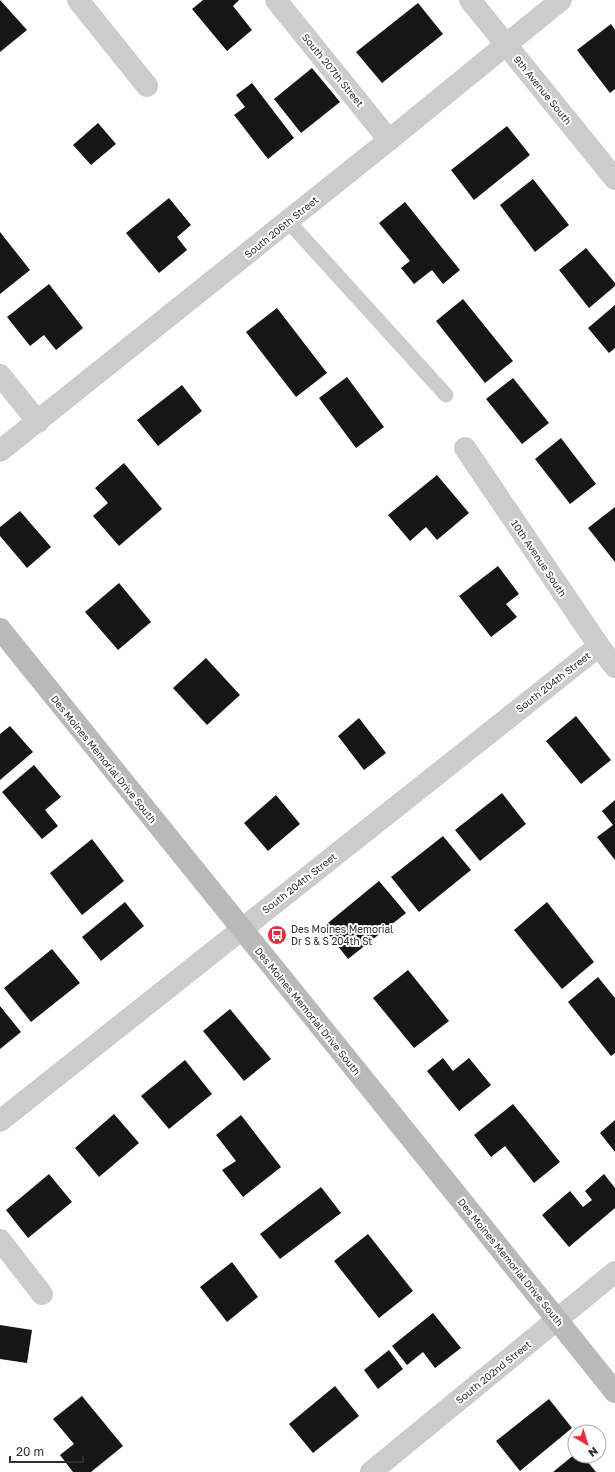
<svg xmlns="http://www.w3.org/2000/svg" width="615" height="1472" viewBox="0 0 615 1472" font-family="'Golos Text',sans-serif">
<rect width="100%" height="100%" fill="#fff"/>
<g fill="#161616">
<polygon points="0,0 27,30 0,52"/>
<polygon points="203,0 239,0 233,6 252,30 227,51 192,9"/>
<polygon points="418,3 443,34 382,83 356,52"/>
<polygon points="611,24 615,30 615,89 610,93 577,50"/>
<polygon points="312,68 340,102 301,133 274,99"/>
<polygon points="252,83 294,138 268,159 234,115 245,107 236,95"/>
<polygon points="98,123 116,144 91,165 73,145"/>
<polygon points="507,126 530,155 474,200 451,170"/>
<polygon points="533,179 569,225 535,252 500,205"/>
<polygon points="169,198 191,225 177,237 187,250 159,273 126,233"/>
<polygon points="405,202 460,270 443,284 432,270 414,284 401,268 410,261 379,223"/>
<polygon points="0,232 30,270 0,294"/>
<polygon points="586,248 615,283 615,286 589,308 559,270"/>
<polygon points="49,284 83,328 56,350 44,335 30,346 7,317"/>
<polygon points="463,299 513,361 485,383 436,321"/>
<polygon points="615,305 615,348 609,353 588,328"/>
<polygon points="277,308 327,373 296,397 246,332"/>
<polygon points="347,377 384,427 356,448 319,398"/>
<polygon points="513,378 549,423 522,444 486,399"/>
<polygon points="182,385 202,411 158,446 137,420"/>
<polygon points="561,438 596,484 570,504 535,459"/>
<polygon points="124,463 162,509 119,546 93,516 108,503 95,488"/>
<polygon points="437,475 469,513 437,540 426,527 410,541 388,515"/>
<polygon points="615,507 615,562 588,528"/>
<polygon points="20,511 51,547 27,568 0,536 0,527"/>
<polygon points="498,566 519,594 506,604 517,617 491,637 459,596"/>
<polygon points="119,583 151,622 118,650 85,612"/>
<polygon points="206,658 240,695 207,725 173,688"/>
<polygon points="576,716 611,760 581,784 546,741"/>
<polygon points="359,718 386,753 364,770 338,736"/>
<polygon points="10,726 33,752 0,780 0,734"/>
<polygon points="34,765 61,797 45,810 58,826 42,839 2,792"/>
<polygon points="502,793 526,824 480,861 455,830"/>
<polygon points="276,795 300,824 268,851 244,823"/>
<polygon points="615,800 615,860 597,837 613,825 602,811"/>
<polygon points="443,836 471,870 419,912 391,877"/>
<polygon points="92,839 124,881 82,915 50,873"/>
<polygon points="379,881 406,913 348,959 323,927"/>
<polygon points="125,902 144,926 101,961 82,937"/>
<polygon points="547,902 594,962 562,989 514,930"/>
<polygon points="52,949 80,983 31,1022 4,988"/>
<polygon points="408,970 449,1021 414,1048 373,998"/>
<polygon points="598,977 615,998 615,1053 611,1056 568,1002"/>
<polygon points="0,1006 21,1032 0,1049"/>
<polygon points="230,1009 271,1059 244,1081 203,1031"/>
<polygon points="443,1058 453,1071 469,1058 491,1085 459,1111 427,1071"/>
<polygon points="185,1060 212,1094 169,1129 141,1096"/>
<polygon points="513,1104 560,1162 534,1183 505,1146 491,1157 474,1135"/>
<polygon points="114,1114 139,1143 99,1177 75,1148"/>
<polygon points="241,1115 281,1167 243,1197 222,1170 236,1161 216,1135"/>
<polygon points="615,1120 615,1152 600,1133"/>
<polygon points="49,1174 72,1202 28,1238 6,1210"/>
<polygon points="604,1174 615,1188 615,1208 569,1247 542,1215 570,1191 583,1207 592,1200 585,1191"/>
<polygon points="321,1187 341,1213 280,1259 260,1234"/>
<polygon points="368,1234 413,1291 379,1318 334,1261"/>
<polygon points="232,1262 258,1297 227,1322 200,1287"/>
<polygon points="433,1313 461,1348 435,1368 423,1352 407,1365 392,1346"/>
<polygon points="0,1325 32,1330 27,1363 0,1359"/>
<polygon points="389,1350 403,1369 378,1389 364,1370"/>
<polygon points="335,1386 359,1416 313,1453 289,1424"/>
<polygon points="82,1396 123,1446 91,1472 73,1472 60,1455 74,1444 53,1419"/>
<polygon points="549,1399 572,1428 520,1471 496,1441"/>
<polygon points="575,1454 575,1456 583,1456 596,1472 553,1472"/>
</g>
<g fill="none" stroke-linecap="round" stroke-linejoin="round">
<polyline stroke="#ccc" stroke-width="15" points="288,221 446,395"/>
<g stroke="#ccc" stroke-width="22">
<polyline points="78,0 147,86"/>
<polyline points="276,0 389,140"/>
<polyline points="470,0 615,179"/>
<polyline points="0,375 38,422"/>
<polyline points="465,448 599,646 615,667"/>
<polyline points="0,451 389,140 561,0"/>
<polyline points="0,1121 599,646"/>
<polyline points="0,1240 42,1294"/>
<polyline points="371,1472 615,1272"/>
</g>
<path stroke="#b9b9b9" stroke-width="22" d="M0,629C205,884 411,1137 615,1392"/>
</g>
<defs>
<symbol id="bus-disc" viewBox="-11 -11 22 22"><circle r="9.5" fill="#ef283f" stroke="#fff"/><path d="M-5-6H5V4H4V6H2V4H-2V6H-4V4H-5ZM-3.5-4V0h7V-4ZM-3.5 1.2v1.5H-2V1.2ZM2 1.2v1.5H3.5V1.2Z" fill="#fff"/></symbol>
</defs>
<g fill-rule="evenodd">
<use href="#bus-disc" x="266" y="924" width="22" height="22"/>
</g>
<g text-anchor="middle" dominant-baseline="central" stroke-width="4" stroke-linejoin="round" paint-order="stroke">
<g font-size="10" fill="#2f2f2f" stroke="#fff">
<text transform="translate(333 70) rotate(51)">South 207th Street</text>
<text transform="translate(543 90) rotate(51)">9th Avenue South</text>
<text transform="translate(281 227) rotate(-39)">South 206th Street</text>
<text transform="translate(539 558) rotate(56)">10th Avenue South</text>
<text transform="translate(553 682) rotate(-38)">South 204th Street</text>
<text transform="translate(104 759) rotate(51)">Des Moines Memorial Drive South</text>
<text transform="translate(299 883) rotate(-38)">South 204th Street</text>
<text transform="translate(308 1011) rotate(51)">Des Moines Memorial Drive South</text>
<text transform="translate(511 1262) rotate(51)">Des Moines Memorial Drive South</text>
<text transform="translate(493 1372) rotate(-39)">South 202nd Street</text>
</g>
<g font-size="10" fill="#2f2f2f" stroke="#fff" text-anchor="start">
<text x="291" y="929">Des Moines Memorial<tspan x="291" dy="12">Dr S &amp; S 204th St</tspan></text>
</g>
</g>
<g transform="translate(587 1444) rotate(142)"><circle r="19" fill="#ffffff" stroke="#acacac"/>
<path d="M0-3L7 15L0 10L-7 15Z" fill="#ef283f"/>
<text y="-6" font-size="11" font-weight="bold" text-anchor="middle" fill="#2f2f2f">N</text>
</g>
<path d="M10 1456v6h73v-6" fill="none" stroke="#2f2f2f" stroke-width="2"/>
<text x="16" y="1456" font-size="12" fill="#2f2f2f" stroke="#ffffff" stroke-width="3" paint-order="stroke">20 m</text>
</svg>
